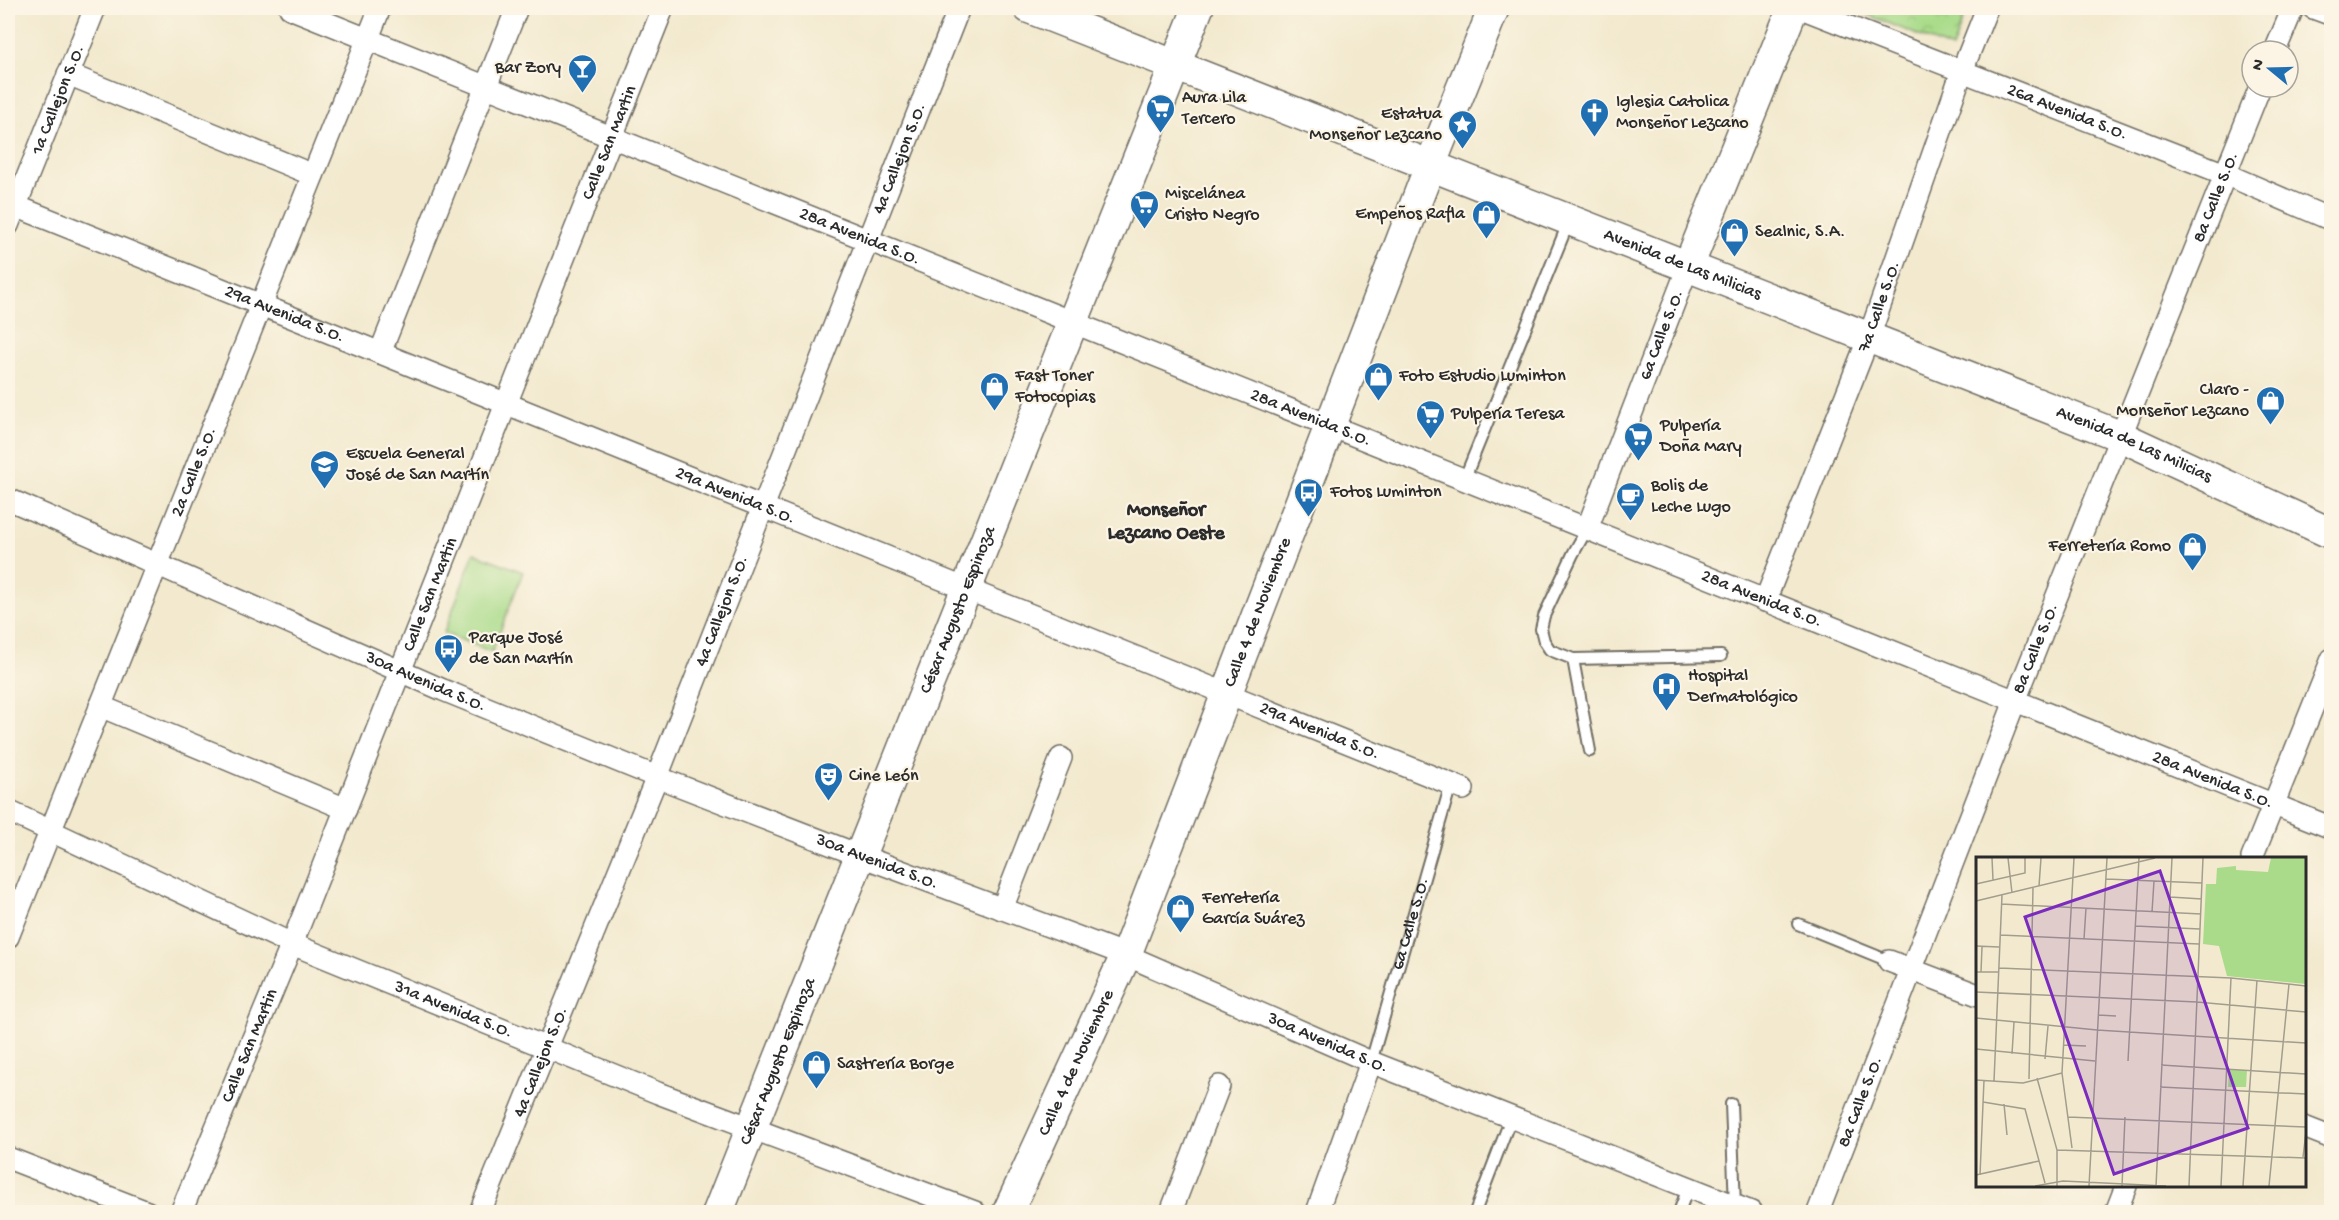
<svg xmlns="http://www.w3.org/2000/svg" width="2339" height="1220" viewBox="0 0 2339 1220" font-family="'Gochi Hand',sans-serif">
<defs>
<pattern id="park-crowns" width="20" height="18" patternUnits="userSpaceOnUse" patternTransform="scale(1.5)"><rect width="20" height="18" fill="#a9db8a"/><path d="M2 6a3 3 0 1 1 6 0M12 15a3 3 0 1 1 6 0" fill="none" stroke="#92bc77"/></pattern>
</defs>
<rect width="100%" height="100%" fill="#fcf5e5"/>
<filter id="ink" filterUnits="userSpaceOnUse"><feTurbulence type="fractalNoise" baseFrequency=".0167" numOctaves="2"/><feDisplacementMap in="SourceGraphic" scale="12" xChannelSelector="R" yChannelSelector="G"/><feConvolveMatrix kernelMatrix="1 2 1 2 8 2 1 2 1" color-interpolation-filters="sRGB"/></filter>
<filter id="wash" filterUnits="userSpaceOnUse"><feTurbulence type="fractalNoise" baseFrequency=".008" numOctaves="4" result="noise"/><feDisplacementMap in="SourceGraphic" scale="24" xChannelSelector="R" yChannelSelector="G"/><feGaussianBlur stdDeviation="1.35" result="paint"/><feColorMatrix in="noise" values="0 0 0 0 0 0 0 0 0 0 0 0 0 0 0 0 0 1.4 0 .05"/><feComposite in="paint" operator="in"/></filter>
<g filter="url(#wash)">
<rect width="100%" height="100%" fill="#f2e9ce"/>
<polygon fill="url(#park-crowns)" stroke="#6a835a" stroke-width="1.5" points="1851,8 1967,8 1952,49"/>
<polygon fill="#a9db8a" stroke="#6a835a" stroke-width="1.5" points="474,553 523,572 492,652 444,633"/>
</g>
<g filter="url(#ink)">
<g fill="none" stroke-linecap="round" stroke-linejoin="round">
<defs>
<g id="lane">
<polyline points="1464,480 1569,221"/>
<polyline points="1587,529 1573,554 1544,616 1541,629 1544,641 1550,650 1573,659 1721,656"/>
<polyline points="1573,659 1590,751"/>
<polyline points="1798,924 1889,961"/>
<path id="s1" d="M1371,1062L1451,784"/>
<polyline points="1731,1104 1735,1206"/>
<polyline points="1475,1212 1511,1118"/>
<polyline points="1679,1212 1688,1188"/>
</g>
<g id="street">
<path id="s2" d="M290,8L2332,828"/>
<path id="s3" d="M1801,8L2225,174L2332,220"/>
<polyline points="2313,8 2332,15"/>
<polyline points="2275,51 2293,8"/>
<polyline points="68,74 313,175"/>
<path id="s4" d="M8,203L1463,789"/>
<path id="s5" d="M8,225L95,8"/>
<polyline points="380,353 517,8"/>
<path id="s6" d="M8,499L443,690L657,777L861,856L1126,955L1371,1062L1751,1212"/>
<path id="s7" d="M1587,529L1688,267"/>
<path id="s8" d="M1765,601L1869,337L1962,71L1987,8"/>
<polyline points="100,706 346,809"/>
<path id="s9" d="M8,811L292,944L658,1093L975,1212"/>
<polyline points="2252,858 2332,659"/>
<polyline points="1002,909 1061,758"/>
<path id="s10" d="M8,937L380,8"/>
<polyline points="1889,961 1978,995"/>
<polyline points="2304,1127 2332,1138"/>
<polyline points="8,1158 147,1212"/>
<path id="s11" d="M181,1212L292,944L663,8"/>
<path id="s12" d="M480,1212L657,777L959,8"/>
<polyline points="1171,1212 1219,1086"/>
<polyline points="1317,1212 1371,1062"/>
<path id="s13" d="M1818,1212L2015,701L2260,87"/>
<polyline points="2116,1212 2126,1186"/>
</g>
<g id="secondary">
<path id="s14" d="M1029,8L2120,436L2332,534"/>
<polyline points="1688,267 1793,8"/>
<path id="s15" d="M718,1212L1198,8"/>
<path id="s16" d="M1008,1212L1126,955L1430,166L1494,8"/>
</g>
</defs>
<use href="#lane" stroke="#716e64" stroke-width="14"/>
<use href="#street" stroke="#716e64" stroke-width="24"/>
<use href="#secondary" stroke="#716e64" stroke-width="33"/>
<use href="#lane" stroke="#fff" stroke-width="10"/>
<use href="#street" stroke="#fff" stroke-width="21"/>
<use href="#secondary" stroke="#fff" stroke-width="30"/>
</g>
</g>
<defs>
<symbol id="bar-pin" viewBox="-11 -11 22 30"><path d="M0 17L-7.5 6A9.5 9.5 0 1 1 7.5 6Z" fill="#1f6fb2" stroke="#fcf5e5"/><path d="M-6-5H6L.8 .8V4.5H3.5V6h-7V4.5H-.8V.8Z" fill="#fff"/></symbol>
<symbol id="supermarket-pin" viewBox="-11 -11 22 30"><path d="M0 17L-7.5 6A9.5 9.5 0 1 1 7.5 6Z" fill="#1f6fb2" stroke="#fcf5e5"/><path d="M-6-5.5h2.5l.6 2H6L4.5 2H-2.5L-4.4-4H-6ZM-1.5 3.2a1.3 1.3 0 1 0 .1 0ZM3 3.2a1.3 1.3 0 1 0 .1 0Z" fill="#fff"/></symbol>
<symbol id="church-pin" viewBox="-11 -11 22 30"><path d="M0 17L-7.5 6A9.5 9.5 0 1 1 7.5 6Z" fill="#1f6fb2" stroke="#fcf5e5"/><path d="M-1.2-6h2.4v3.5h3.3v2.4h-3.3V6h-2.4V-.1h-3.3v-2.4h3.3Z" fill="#fff"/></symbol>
<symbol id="sight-pin" viewBox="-11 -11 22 30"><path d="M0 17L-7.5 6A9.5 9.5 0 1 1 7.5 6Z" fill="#1f6fb2" stroke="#fcf5e5"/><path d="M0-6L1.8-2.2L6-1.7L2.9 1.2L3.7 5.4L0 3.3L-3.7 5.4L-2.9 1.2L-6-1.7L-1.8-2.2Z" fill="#fff"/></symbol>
<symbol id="shop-pin" viewBox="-11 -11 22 30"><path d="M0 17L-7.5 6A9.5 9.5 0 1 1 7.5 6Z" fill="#1f6fb2" stroke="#fcf5e5"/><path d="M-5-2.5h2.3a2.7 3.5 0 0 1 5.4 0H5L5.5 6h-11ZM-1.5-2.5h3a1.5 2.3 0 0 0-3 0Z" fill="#fff"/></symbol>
<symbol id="school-pin" viewBox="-11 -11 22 30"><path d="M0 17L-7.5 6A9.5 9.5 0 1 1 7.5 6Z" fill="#1f6fb2" stroke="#fcf5e5"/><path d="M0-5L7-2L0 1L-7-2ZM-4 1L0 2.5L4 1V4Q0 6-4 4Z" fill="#fff"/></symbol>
<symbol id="bus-pin" viewBox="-11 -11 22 30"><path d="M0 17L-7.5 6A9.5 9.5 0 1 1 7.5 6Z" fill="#1f6fb2" stroke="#fcf5e5"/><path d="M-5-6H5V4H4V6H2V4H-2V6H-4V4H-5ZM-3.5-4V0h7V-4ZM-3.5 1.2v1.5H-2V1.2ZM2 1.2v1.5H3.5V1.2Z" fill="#fff"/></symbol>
<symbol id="cafe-pin" viewBox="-11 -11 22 30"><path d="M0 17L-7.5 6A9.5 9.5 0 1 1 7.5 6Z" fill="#1f6fb2" stroke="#fcf5e5"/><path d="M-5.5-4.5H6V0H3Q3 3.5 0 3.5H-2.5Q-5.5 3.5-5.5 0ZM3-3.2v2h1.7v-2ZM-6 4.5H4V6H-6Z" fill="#fff"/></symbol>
<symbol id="hospital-pin" viewBox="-11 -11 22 30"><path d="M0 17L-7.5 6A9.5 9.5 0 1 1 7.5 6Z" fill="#1f6fb2" stroke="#fcf5e5"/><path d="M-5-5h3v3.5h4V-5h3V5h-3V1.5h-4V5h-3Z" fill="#fff"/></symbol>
<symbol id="theatre-pin" viewBox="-11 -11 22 30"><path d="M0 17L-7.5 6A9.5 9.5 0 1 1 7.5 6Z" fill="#1f6fb2" stroke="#fcf5e5"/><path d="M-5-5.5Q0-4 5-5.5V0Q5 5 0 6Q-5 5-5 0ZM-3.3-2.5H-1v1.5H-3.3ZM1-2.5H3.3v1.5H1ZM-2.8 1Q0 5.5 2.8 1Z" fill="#fff"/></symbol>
</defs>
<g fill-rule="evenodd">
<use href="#bar-pin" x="566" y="52" width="33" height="45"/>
<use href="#supermarket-pin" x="1144" y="92" width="33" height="45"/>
<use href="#church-pin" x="1578" y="96" width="33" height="45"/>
<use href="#sight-pin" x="1446" y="108" width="33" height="45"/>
<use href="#supermarket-pin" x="1128" y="188" width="33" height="45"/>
<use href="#shop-pin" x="1470" y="198" width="33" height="45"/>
<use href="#shop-pin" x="1718" y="216" width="33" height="45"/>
<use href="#shop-pin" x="1362" y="360" width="33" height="45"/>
<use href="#shop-pin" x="978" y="370" width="33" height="45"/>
<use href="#shop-pin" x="2254" y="384" width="33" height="45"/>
<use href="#supermarket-pin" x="1414" y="398" width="33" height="45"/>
<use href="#supermarket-pin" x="1622" y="420" width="33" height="45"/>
<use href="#school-pin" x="308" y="448" width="33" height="45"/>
<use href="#bus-pin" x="1292" y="476" width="33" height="45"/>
<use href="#cafe-pin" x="1614" y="480" width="33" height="45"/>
<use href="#shop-pin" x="2176" y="530" width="33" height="45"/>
<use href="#bus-pin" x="432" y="632" width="33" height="45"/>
<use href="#hospital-pin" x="1650" y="670" width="33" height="45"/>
<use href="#theatre-pin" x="812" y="760" width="33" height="45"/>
<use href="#shop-pin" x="1164" y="892" width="33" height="45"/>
<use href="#shop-pin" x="800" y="1048" width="33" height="45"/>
</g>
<g text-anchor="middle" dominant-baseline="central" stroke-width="4.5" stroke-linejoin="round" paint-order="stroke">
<g font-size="18" fill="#2b2b2b" stroke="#fcf5e5" text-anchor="start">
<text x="561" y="68" text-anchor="end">Bar Zory</text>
<text x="1182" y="98">Aura Lila<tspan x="1182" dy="21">Tercero</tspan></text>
<text x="1616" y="102">Iglesia Catolica<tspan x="1616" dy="21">Monseñor Lezcano</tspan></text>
<text x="1442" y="114" text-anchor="end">Estatua<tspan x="1442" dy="21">Monseñor Lezcano</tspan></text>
<text x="1165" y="194">Miscelánea<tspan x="1165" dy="21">Cristo Negro</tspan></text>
<text x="1465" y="214" text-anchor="end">Empeños Rafla</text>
<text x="1755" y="232">Sealnic, S.A.</text>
<text x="1015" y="376">Fast Toner<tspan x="1015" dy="21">Fotocopias</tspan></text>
<text x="1399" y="376">Foto Estudio Luminton</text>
<text x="2249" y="390" text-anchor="end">Claro -<tspan x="2249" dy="21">Monseñor Lezcano</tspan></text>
<text x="1451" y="414">Pulpería Teresa</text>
<text x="1660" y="426">Pulpería<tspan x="1660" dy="21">Doña Mary</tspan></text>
<text x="346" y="454">Escuela General<tspan x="346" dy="21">José de San Martín</tspan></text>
<text x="1651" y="486">Bolis de<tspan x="1651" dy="21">Leche Lugo</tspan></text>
<text x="1330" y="492">Fotos Luminton</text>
<text x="2171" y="546" text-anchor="end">Ferretería Romo</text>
<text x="469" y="638">Parque José<tspan x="469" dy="21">de San Martín</tspan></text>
<text x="1688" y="676">Hospital<tspan x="1688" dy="21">Dermatológico</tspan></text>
<text x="849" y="776">Cine León</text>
<text x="1202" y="898">Ferretería<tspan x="1202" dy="21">García Suárez</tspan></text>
<text x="837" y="1064">Sastrería Borge</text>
</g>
<g font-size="18" fill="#2b2b2b" stroke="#fcf5e5">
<text stroke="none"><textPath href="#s5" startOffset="135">1a Callejon S.O.</textPath></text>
<text stroke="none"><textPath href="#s3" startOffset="286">26a Avenida S.O.</textPath></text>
<text stroke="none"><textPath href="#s11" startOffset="1152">Calle San Martin</textPath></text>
<text stroke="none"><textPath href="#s12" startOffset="1134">4a Callejon S.O.</textPath></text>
<text stroke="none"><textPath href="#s13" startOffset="1090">8a Calle S.O.</textPath></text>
<text stroke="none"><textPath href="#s2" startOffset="614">28a Avenida S.O.</textPath></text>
<text stroke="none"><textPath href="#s14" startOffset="702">Avenida de Las Milicias</textPath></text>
<text stroke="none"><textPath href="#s8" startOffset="316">7a Calle S.O.</textPath></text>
<text stroke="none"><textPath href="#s4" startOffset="298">29a Avenida S.O.</textPath></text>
<text stroke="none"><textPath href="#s7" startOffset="208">6a Calle S.O.</textPath></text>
<text stroke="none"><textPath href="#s2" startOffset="1100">28a Avenida S.O.</textPath></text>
<text stroke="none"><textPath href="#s14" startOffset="1188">Avenida de Las Milicias</textPath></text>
<text stroke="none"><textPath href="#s10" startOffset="501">2a Calle S.O.</textPath></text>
<text stroke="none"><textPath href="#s4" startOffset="784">29a Avenida S.O.</textPath></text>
<text stroke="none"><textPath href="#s11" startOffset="666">Calle San Martin</textPath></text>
<text stroke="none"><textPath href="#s2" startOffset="1586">28a Avenida S.O.</textPath></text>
<text stroke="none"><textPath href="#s15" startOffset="648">César Augusto Espinoza</textPath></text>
<text stroke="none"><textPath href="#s12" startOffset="648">4a Callejon S.O.</textPath></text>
<text stroke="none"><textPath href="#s16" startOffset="650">Calle 4 de Noviembre</textPath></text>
<text stroke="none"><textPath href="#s13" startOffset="604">8a Calle S.O.</textPath></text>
<text stroke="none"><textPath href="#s6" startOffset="456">30a Avenida S.O.</textPath></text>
<text stroke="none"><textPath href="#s4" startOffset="1414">29a Avenida S.O.</textPath></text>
<text stroke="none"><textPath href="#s2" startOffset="2072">28a Avenida S.O.</textPath></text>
<text stroke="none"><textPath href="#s6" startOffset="942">30a Avenida S.O.</textPath></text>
<text stroke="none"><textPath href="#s1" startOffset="144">6a Calle S.O.</textPath></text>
<text stroke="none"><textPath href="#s9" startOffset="488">31a Avenida S.O.</textPath></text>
<text stroke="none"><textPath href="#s6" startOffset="1428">30a Avenida S.O.</textPath></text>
<text stroke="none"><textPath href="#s11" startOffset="180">Calle San Martin</textPath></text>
<text stroke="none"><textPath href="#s12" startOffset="162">4a Callejon S.O.</textPath></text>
<text stroke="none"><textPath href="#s15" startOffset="162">César Augusto Espinoza</textPath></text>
<text stroke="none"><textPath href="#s16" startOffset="164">Calle 4 de Noviembre</textPath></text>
<text stroke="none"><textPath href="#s13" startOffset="118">8a Calle S.O.</textPath></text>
</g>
<g font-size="20" font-weight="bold" fill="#2b2b2b" stroke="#fcf5e5">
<text x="1166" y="511">Monseñor<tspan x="1166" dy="23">Lezcano Oeste</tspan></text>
</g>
</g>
<g transform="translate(1976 857)">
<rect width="330" height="330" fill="#f2e9ce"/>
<path d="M295,1H330V127L251,119L243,89L227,87L230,27H240L241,11L260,9V13L292,15Z" fill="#a9db8a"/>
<path d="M253,213H271L270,230H252Z" fill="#a9db8a"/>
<path fill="none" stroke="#a29d8d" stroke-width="1.5" d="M16,1L17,23M32,1L36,36M130,22L226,26M0,27L49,16V1M63,29L65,1M194,40L226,42M0,44L179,1M25,47L225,57M176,55L178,24M159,69L224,72M24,78L223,87M108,82L110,51M0,89L23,90M23,111L255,121L330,129M0,115H22M5,115L6,90M0,135L221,145L330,155M122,158L140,159M0,161L121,173L330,186M87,188L110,189M0,192L119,204M36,197L38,165M69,202L72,169M152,204L163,1M185,208L330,217M61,221L81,293V329M53,222L57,31M0,223L47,226L86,216M18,224L26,38M184,230L330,237M7,245L49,252L69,326M28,247L31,278M92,260L330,270M96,291L86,216L98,1M81,293L330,301M327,300L330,275M0,318L63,304M4,318L8,223M59,329L87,324L190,329M113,329L131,1M146,329L149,260M180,329L196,1M213,329L227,1M245,329L255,121M267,329L281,123M293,329L313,127"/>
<path fill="#7b2cbf" fill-opacity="0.15" stroke="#7b2cbf" stroke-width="3" d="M184,14L272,271L138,317L49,60Z"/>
<rect width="330" height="330" fill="none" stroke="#2b2b2b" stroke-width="3"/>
</g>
<rect width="2339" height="1220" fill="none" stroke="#fcf5e5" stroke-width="30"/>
<g transform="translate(2270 69) rotate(289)"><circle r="28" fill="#fcf5e5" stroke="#a8a49b" stroke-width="1.5"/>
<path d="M0-4.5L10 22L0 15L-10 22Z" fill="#1f6fb2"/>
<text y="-9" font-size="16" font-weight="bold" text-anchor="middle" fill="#2b2b2b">N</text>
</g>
</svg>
